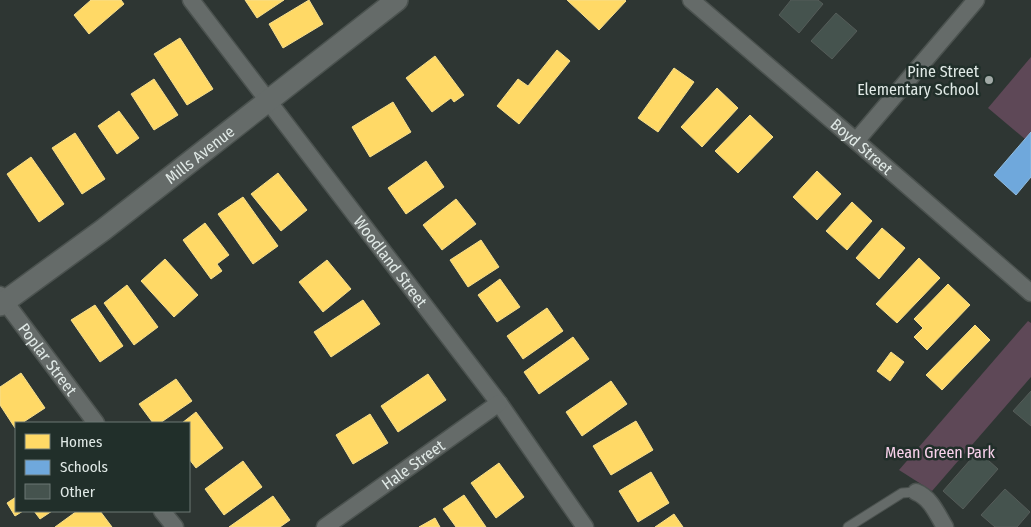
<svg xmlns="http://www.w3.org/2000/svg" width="1031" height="527" viewBox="0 0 1031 527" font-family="'Fira Sans Condensed',sans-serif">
<rect width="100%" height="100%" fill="#2e3633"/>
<g fill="#5e4857">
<polygon points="1031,57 1031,132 1025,139 988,108"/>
<polygon points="1028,321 1031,323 1031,377 932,491 899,470"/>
</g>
<g fill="#ffd966" stroke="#f6de8c">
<polygon points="91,0 121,0 124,4 89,34 74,15"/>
<polygon points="245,0 284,0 257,18"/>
<polygon points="309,0 323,24 283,48 269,24"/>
<polygon points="567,0 625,0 626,1 599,30"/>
<polygon points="180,38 213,89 187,105 154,54"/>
<polygon points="557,50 570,61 519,124 497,106 518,79 528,86"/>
<polygon points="435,56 464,95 454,102 451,98 432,112 406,78"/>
<polygon points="674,68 694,82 658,132 638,118"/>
<polygon points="154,79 178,115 154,130 131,94"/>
<polygon points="717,88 738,108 702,147 681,127"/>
<polygon points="393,102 411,132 370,157 352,127"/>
<polygon points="119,111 139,138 117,154 98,126"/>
<polygon points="750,115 773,137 738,173 715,151"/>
<polygon points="75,133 105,179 82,194 52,148"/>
<polygon points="31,157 64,204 39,222 7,174"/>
<polygon points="426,161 444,187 406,214 388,188"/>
<polygon points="817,171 841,194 817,220 793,197"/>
<polygon points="278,173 307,210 281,231 251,194"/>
<polygon points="243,197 278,246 253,264 218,214"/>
<polygon points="456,199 476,224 442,250 423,225"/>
<polygon points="852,202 872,221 847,250 826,231"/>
<polygon points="205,223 229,255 217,264 222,271 211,279 183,240"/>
<polygon points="882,228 905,248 879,279 856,258"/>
<polygon points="481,240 499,267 468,287 450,260"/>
<polygon points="919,258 940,278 897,323 876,304"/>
<polygon points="165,259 198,295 174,317 141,281"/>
<polygon points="327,260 351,289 323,312 299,282"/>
<polygon points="500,279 520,307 497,322 478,295"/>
<polygon points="948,284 970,305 927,350 914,337 923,328 914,319"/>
<polygon points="127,285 158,327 134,345 104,303"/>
<polygon points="363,300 380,324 331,357 314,332"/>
<polygon points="95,305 123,346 100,362 71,320"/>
<polygon points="547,308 563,331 523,359 507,336"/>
<polygon points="975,325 990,340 942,390 926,375"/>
<polygon points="573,337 589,359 539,394 524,372"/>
<polygon points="891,352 904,362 890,381 877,371"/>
<polygon points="21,373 45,408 22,423 16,423 15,428 0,405 0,387"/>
<polygon points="428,374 446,400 398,432 381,406"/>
<polygon points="176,379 192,401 160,423 153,423 139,404"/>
<polygon points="611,381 627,404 582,436 566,412"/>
<polygon points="196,412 223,448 196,468 189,459 189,423 182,423"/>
<polygon points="370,414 388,443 353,464 336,435"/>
<polygon points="636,421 653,450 611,475 593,446"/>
<polygon points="243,461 262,487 224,515 205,489"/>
<polygon points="499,463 524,497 496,518 471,483"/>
<polygon points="651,472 669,503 638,522 619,491"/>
<polygon points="464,495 486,527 456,527 443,509"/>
<polygon points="273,496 290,520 280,527 229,527"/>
<polygon points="16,497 16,511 23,511 15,516 7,503"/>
<polygon points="34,511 52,511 40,519"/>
<polygon points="77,511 100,511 112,527 55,527"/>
<polygon points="674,514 683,527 655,527"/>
<polygon points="435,518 440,527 419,527"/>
</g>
<polygon fill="#6fa8dc" stroke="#91bcdf" points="1031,132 1031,177 1016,195 994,175"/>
<g fill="#45534e" stroke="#555c59">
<polygon points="791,0 818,0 823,4 799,33 779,15"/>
<polygon points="836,13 857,31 832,59 811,41"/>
<polygon points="1031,391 1031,426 1013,411"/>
<polygon points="978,451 998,469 963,509 943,491"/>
<polygon points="1005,489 1030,512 1017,527 995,527 981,515"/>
</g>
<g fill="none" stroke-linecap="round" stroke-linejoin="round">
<defs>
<polyline id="service" points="848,527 902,493 916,492"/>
<g id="minor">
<path id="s1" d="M191,0L499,403L585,527"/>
<path id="s2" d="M691,0L856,141L1031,293"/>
<polyline points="856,141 976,0"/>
<path id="s3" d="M0,295L96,423"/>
<path d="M916,492C931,498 937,514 945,527"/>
<polyline points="162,511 175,527"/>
<path id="s4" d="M325,527L499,403"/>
</g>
<g id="tertiary">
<path id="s5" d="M0,305L103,230L397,0"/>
</g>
</defs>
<use href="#service" stroke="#4b524f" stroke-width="11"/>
<use href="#minor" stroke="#4b524f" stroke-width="19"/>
<use href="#tertiary" stroke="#4b524f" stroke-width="24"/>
<use href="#service" stroke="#656b69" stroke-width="9"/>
<use href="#minor" stroke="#656b69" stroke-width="16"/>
<use href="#tertiary" stroke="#656b69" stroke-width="21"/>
</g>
<circle fill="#a2aaa7" stroke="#212f2a" stroke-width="2" cx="989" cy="80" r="5"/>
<g text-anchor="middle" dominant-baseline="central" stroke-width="5" stroke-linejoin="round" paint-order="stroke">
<g font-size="16" fill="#e0e9e6" stroke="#212f2a" text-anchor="end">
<text x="979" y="71">Pine Street<tspan x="979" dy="18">Elementary School</tspan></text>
</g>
<g font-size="16" fill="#e0e9e6" stroke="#212f2a">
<text stroke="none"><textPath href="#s2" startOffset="225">Boyd Street</textPath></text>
<text stroke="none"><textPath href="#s5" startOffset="250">Mills Avenue</textPath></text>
<text stroke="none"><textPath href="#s1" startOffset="329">Woodland Street</textPath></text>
<text stroke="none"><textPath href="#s3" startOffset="80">Poplar Street</textPath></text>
<text stroke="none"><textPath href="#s4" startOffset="108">Hale Street</textPath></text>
</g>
<g font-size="16" fill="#f9d2ec" stroke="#212f2a">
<text x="940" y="452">Mean Green Park</text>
</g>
</g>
<rect x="15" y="422" width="175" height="90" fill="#212f2a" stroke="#6d7975"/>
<rect x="25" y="434" width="25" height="15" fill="#ffd966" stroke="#6d7975"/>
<text x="60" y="447" font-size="15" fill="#e0e9e6">Homes</text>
<rect x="25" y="460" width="25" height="15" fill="#6fa8dc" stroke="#6d7975"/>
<text x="60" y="472" font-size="15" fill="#e0e9e6">Schools</text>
<rect x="25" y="484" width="25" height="15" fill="#45534e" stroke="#6d7975"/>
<text x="60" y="497" font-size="15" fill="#e0e9e6">Other</text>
</svg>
